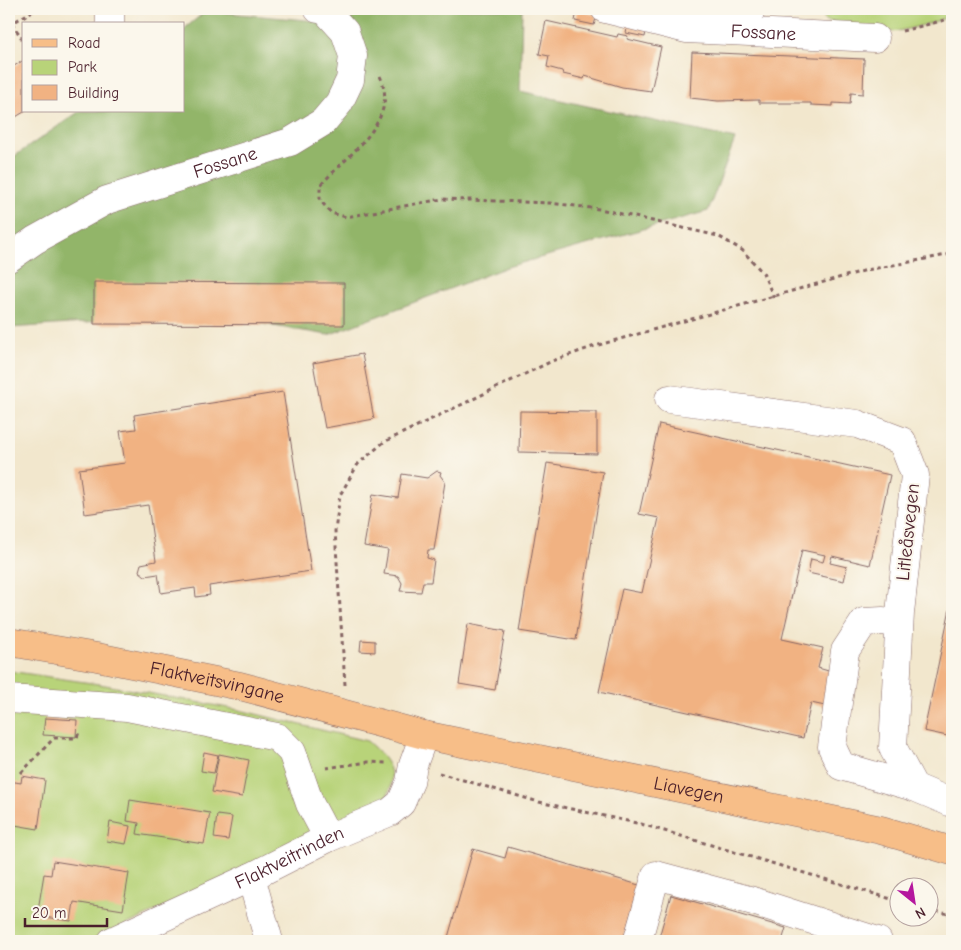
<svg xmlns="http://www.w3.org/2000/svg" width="961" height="950" viewBox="0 0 961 950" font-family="'Comic Neue',sans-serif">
<rect width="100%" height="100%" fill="#fbf7ec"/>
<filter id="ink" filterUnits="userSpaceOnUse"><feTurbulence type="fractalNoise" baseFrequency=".02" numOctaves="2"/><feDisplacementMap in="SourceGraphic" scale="10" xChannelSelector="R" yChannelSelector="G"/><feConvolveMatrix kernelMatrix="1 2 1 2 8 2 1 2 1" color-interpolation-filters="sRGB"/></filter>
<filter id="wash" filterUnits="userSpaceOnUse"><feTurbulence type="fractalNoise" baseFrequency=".0096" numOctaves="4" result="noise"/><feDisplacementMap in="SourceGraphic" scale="20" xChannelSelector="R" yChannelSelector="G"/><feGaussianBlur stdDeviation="1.12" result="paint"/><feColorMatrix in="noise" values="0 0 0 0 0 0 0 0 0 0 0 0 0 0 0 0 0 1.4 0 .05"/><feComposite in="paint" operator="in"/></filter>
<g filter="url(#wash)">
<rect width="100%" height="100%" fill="#f2e7cd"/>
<g fill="#b8d379" stroke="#817952">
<path d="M819,9H950L952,15C933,24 888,36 867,33C853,31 839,24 825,20Z"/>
<path d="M9,671L105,685L239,710L367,741C393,764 398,775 383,806L91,941H9Z"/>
</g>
<polygon fill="#92b569" stroke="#6e6a4a" points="332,9 522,9 520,91 735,139 708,211 507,267 328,335 207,315 9,328 9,160 80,111 184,111 184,29 206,11 317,21"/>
<g id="blocks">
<g fill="#f1b282">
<polygon points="577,11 597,15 594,25 575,21"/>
<polygon points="546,21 617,37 618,34 628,36 627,39 661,47 651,91 622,87 585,76 584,79 563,74 562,71 547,67 549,56 539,54"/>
<polygon points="628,22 647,26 645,37 626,33"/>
<polygon points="692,52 864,59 863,94 851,93 850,104 833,103 833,106 811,105 811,103 759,103 759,100 718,101 690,98"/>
<polygon points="24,60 24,112 9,121 9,69"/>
<polygon points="94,282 344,283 344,325 94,324"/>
<polygon points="362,354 374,419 325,428 313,363"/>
<polygon points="283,392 311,571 209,586 210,595 196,597 195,588 161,593 158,574 145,576 139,571 141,564 156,561 148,505 85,514 79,469 125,463 120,431 136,429 134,415"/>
<polygon points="520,411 597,412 597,454 519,452"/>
<polygon points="659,424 890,475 870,565 832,556 830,563 847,567 844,581 808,573 811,559 823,562 825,555 802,550 782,639 823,648 818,668 832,672 825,706 811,703 803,738 599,692 622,589 642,593 659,518 639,514"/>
<polygon points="547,463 603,472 576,640 519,631"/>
<polygon points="437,471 441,472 440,475 445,482 434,550 428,550 427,558 434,560 431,582 423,582 421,592 400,591 402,583 398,576 384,574 388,550 364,546 373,494 398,498 402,474 427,478"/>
<polygon points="951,604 952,604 952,737 924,731"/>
<polygon points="468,624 505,631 495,690 459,684"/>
<polygon points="361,640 375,641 375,652 360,651"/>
<polygon points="45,718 77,720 76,737 43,735"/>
<polygon points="204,752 218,755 214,773 201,771"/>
<polygon points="219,754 249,760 242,797 212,792"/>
<polygon points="22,776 45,780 38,829 9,824 9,781 21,783"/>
<polygon points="130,800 210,813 204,844 137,834 139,823 127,821"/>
<polygon points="217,815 232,817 228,840 214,838"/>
<polygon points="110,822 130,826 126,844 107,841"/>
<polygon points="508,847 639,885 623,941 447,941 473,849 505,858"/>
<polygon points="53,861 129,873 123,910 74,902 71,921 37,916 44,874 51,875"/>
<polygon points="671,895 786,928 782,941 658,941"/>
</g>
</g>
</g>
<g filter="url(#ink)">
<use href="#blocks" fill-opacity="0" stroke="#856564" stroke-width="1"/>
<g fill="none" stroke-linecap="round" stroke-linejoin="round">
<defs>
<g id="minor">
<polyline points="110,9 110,24"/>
<path id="s1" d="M605,9L686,29L875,38"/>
<polyline points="687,15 752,9"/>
<path id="s2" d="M9,258L35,240L107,200L290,142L323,122L339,103L350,80L353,56L345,32L325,10L318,9"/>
<polyline points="669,399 857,424 902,441 915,475 900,613 893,748 914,787 952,803"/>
<polyline points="899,624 883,621 864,622 845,651 832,747 841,766 914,787"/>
<polyline points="9,699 127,707 277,737 292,752 310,804 328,838"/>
<polyline points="251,877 269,941"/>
<polyline points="638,939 656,875 753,901 878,941"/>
<path id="s3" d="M112,941L251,877L328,838L390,812L401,803L410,782L413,765L424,735"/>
</g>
<g id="major">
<path id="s4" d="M9,642L97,657L240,686L424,735L881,830L952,851"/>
</g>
</defs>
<use href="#minor" stroke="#856564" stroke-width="29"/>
<use href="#major" stroke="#856564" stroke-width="29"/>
<g stroke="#856564" stroke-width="3" stroke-dasharray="4 4" stroke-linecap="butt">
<polyline points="12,23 24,42"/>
<polyline points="9,25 36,9"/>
<polyline points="902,31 952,18"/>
<path d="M380,76C401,122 345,156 320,186V200L331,213L346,217L442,199L550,203L600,209L718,236L742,250L763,273L774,298"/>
<polyline points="345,685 335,531 340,495 358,464 384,442 552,361 595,346 867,270 952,254"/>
<polyline points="326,768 368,762 387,763"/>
<polyline points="21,773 54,738 77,738 79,732"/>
<polyline points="439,773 539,802 641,824 898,901"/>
<polyline points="928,909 952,915"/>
</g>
<use href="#minor" stroke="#fff" stroke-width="28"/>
<use href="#major" stroke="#f7be88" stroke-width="28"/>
</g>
</g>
<g text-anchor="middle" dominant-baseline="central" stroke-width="4" stroke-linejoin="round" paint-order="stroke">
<g font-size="19" fill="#4a1f2b" stroke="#fbf7ec">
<text stroke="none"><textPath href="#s1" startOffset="161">Fossane</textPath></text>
<text stroke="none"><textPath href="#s2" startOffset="238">Fossane</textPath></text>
<text transform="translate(908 532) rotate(-84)">Litleåsvegen</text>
<text stroke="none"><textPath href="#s4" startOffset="212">Flaktveitsvingane</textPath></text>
<text stroke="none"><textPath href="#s4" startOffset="696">Liavegen</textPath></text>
<text stroke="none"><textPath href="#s3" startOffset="196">Flaktveitrinden</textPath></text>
</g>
</g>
<rect width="961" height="950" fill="none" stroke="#fbf7ec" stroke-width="30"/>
<rect x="22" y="22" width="162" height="90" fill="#fbf7ec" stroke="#b4a19f"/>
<rect x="32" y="39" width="25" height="8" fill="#f7be88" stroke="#b4a19f"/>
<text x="68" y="48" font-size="15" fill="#4a1f2b">Road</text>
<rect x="32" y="60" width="25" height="15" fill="#b8d379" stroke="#b4a19f"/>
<text x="68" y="72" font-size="15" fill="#4a1f2b">Park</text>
<rect x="32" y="85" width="25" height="15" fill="#f1b282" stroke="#b4a19f"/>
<text x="68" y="98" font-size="15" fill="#4a1f2b">Building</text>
<g transform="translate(914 902) rotate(150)"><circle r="24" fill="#fbf7ec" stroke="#b4a19f"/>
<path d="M0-4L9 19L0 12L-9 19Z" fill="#b5179e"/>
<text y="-8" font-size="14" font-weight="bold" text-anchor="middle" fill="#4a1f2b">N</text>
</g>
<path d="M25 918v8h82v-8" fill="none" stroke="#4a1f2b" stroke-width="2.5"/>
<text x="32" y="918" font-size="15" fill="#4a1f2b" stroke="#fbf7ec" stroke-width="4" paint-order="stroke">20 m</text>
</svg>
